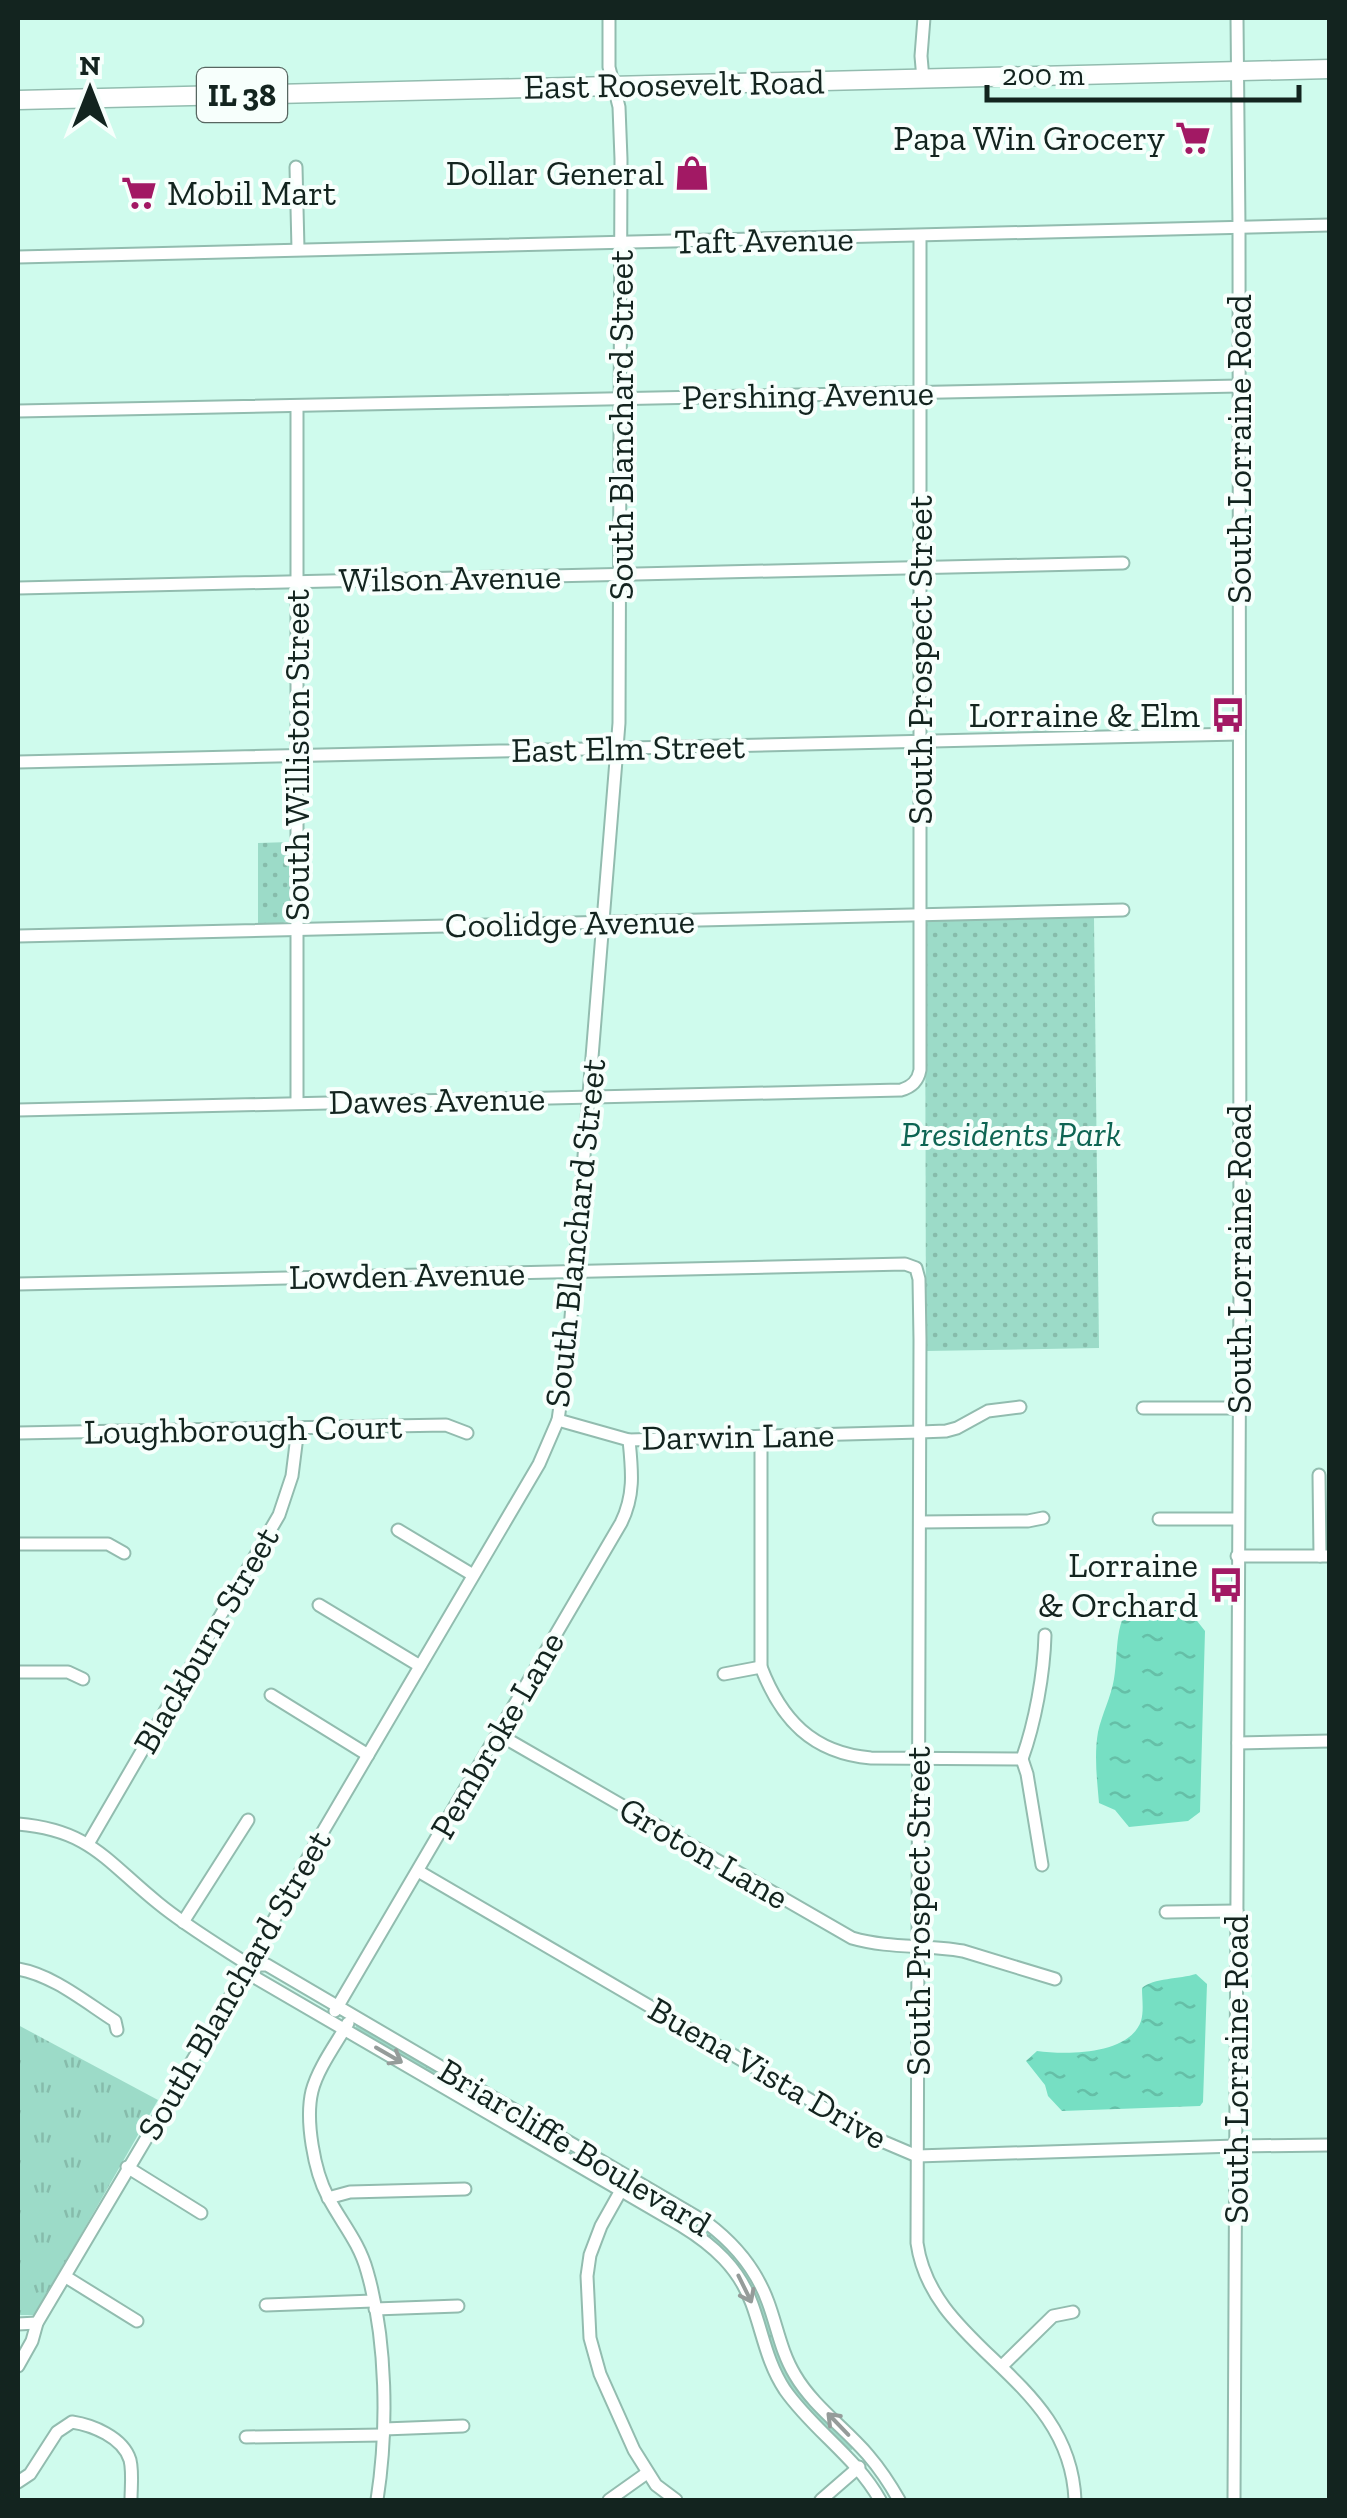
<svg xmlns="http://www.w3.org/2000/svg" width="1347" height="2518" viewBox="0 0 1347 2518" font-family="'Zilla Slab',serif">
<defs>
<pattern id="grass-tufts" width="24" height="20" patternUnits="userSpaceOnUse" patternTransform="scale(2.5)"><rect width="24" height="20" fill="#9cdbc8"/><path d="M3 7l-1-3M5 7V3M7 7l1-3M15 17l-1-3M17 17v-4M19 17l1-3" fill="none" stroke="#86bcab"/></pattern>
<pattern id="park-dots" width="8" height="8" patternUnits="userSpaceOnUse" patternTransform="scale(2.5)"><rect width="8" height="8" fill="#9cdbc8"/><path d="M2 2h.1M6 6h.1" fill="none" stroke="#86bcab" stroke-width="1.8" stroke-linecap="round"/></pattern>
<pattern id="water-ripples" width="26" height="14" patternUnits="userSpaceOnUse" patternTransform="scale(2.5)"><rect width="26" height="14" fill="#76dfc3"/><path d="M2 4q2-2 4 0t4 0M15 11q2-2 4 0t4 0" fill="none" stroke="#65bfa7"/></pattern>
</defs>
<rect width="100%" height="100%" fill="#cffbed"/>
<g fill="url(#grass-tufts)">
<polygon points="18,2025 158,2100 35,2315 18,2315"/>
<polygon points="356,2025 611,2173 611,2176 608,2178 355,2030"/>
<polygon points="640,2191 713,2233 732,2251 750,2274 762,2299 778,2352 853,2446 852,2450 847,2449 811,2412 786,2382 731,2259 706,2235 639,2195"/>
</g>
<g fill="url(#park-dots)">
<path d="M290,842L292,913C287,928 271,924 258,924V843Z"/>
<polygon points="1094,918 1099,1348 926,1351 925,920"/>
</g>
<g fill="url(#water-ripples)">
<path d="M1137,1598L1179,1607L1190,1612L1205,1631L1200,1812L1188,1821L1129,1827L1115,1810L1099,1803C1097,1780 1094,1755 1098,1732C1102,1714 1111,1697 1114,1679C1119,1650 1113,1619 1137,1598Z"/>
<path d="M1196,1974L1207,1984L1203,2102L1200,2106L1062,2111L1048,2096L1045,2085L1026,2061L1037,2051C1067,2055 1129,2055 1141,2021C1144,2011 1142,1998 1142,1988C1153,1978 1180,1979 1196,1974Z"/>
</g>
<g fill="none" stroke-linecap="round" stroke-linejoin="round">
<defs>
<g id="minor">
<polyline points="923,79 921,56 924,18"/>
<polyline points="296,167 298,249"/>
<polyline points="18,257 1330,225"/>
<polyline points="297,406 297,1103"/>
<polyline points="18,411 1239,386"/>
<polyline points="18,588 1123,563"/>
<polyline points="18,762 1239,734"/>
<polyline points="18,936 1123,910"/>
<path d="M18,1110L901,1090C912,1087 918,1081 920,1070V236"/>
<path d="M18,1284L905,1264L916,1268L919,1279L920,1340L917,2243C932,2350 1070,2377 1075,2500"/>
<polyline points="1143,1408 1238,1408"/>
<polyline points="558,1420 629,1440 920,1432 946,1431 957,1428 988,1411 1020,1407"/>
<polyline points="18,1433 446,1425 467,1433"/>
<path d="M761,1436V1667C781,1719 812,1753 871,1758L1022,1759"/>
<polyline points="1319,1475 1320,1556"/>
<polyline points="1159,1519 1237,1519"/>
<polyline points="920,1522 1028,1521 1043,1518"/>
<polyline points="398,1530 473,1575"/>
<polyline points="18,1544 108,1544 124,1553"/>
<polyline points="1237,1556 1330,1556"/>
<polyline points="319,1605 420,1666"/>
<polyline points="18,1672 68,1672 83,1679"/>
<polyline points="724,1674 761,1667"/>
<polyline points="271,1695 368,1755"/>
<path d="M498,1734L852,1938C890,1949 925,1944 963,1951L1055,1979"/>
<polyline points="1238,1743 1330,1741"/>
<path d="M1022,1759C1035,1723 1044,1674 1045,1635"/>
<polyline points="1022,1759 1027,1774 1042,1865"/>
<path d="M18,1824C90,1830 106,1861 158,1903C186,1926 218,1945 249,1965L256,1978L682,2226C713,2245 739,2268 752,2304C763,2334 767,2363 785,2390C813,2430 856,2457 880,2500"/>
<polyline points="88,1844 279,1515 292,1476 298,1428"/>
<polyline points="418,1871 877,2139 917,2156 1236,2146 1330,2145"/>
<polyline points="1166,1912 1237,1911"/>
<polyline points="183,1922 248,1820"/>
<path d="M249,1965H267L707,2223C735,2244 756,2269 768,2302C777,2326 781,2352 795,2375C813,2406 845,2428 868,2455C880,2469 890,2484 899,2500"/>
<path d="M18,1969C53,1975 85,2002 115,2021L117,2030"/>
<path d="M335,2011L621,1523C635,1495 632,1470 629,1440"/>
<path d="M348,2023C336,2044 318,2068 312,2091C305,2120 314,2171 328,2197C341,2222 359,2242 367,2271C387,2340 388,2430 377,2500"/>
<polyline points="127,2167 201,2213"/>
<polyline points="624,2185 601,2226 590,2255 587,2276 590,2338 600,2374 634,2450 656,2485 676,2500"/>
<polyline points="328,2198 350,2192 465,2189"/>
<polyline points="66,2277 137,2321"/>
<polyline points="266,2305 373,2301"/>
<polyline points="375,2309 458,2306"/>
<polyline points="18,2324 37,2323"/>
<polyline points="18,2366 32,2341 37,2323 249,1965 315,1845 539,1464 558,1420 569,1342 619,723 621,159 619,107 609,67 609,18"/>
<polyline points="1002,2366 1053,2316 1073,2312"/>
<polyline points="384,2429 463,2426"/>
<polyline points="246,2437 383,2435"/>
<path d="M18,2482L30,2474L57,2432L72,2422C92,2425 123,2437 130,2460C133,2472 131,2488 131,2500"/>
<polyline points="609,2500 647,2473"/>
<polyline points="821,2500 859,2467"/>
<polyline points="1234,2500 1240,1284 1239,228 1237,18"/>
</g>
<polyline id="primary" points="18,100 1330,69"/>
</defs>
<use href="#minor" stroke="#92bcaf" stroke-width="15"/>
<use href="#primary" stroke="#92bcaf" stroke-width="21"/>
<use href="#minor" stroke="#fff" stroke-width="11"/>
<use href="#primary" stroke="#fff" stroke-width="18"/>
</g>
<defs><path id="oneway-shaft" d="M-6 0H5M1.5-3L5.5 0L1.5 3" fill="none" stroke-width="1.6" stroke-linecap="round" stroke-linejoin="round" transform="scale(2.5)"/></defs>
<g stroke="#959c9a">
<use href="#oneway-shaft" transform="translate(389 2055) rotate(30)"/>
<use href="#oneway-shaft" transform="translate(745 2289) rotate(64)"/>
<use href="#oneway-shaft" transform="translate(838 2424) rotate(-134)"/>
</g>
<defs>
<symbol id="supermarket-bare" viewBox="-9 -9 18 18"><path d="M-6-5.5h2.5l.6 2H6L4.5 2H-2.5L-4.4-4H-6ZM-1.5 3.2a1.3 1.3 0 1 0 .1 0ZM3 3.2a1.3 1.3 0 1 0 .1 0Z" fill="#a21964" stroke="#f7fffc" stroke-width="2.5" paint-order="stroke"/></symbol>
<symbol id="shop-bare" viewBox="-9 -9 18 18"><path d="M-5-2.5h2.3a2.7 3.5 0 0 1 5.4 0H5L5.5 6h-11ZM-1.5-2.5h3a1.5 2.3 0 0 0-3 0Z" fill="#a21964" stroke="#f7fffc" stroke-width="2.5" paint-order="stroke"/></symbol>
<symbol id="bus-bare" viewBox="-9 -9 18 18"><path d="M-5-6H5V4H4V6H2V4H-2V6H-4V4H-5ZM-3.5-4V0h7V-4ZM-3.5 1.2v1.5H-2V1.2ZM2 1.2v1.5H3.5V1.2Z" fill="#a21964" stroke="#f7fffc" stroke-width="2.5" paint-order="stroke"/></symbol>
</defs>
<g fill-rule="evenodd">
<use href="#supermarket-bare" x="1168" y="113" width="50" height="50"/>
<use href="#shop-bare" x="667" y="148" width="50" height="50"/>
<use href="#supermarket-bare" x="114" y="168" width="50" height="50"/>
<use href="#bus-bare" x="1203" y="690" width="50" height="50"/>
<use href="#bus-bare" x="1201" y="1560" width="50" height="50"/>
</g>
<g text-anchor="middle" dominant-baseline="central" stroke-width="8" stroke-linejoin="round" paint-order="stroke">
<rect fill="#f7fffc" stroke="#576661" stroke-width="2.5" x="197" y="68" width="90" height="54" rx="8"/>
<g font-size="32" font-weight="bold" fill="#13241f">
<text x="242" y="95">IL 38</text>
</g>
<g font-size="35" fill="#13241f" stroke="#f7fffc">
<text transform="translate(674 84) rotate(-1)">East Roosevelt Road</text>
<text transform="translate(764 240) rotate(-1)">Taft Avenue</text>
<text transform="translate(808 395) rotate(-1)">Pershing Avenue</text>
<text transform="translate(621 425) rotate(-90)">South Blanchard Street</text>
<text transform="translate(1239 449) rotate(-90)">South Lorraine Road</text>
<text transform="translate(450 578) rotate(-1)">Wilson Avenue</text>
<text transform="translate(920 660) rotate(-90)">South Prospect Street</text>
<text transform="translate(628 748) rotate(-1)">East Elm Street</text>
<text transform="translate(297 755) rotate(-90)">South Williston Street</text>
<text transform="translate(570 923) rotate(-1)">Coolidge Avenue</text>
<text transform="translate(437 1100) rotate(-1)">Dawes Avenue</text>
<text transform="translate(575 1233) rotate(-84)">South Blanchard Street</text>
<text transform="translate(1239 1259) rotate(-90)">South Lorraine Road</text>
<text transform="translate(407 1275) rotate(-1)">Lowden Avenue</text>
<text transform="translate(243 1429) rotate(-1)">Loughborough Court</text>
<text transform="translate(738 1436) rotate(-1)">Darwin Lane</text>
<text transform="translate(206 1640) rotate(-60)">Blackburn Street</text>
<text transform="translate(497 1735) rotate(-60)">Pembroke Lane</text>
<text transform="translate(704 1853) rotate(30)">Groton Lane</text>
<text transform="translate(918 1911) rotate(-90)">South Prospect Street</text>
<text transform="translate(234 1985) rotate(-60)">South Blanchard Street</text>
<text transform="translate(1236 2069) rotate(-90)">South Lorraine Road</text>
<text transform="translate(768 2073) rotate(30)">Buena Vista Drive</text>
<text transform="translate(575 2147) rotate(31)">Briarcliffe Boulevard</text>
</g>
<g font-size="35" fill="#13241f" stroke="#f7fffc" text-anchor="end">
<text x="1165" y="138">Papa Win Grocery</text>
<text x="664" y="173">Dollar General</text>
<text x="167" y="193" text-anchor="start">Mobil Mart</text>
<text x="1200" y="715">Lorraine &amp; Elm</text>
<text x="1198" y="1565">Lorraine<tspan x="1198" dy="40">&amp; Orchard</tspan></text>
</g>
<g font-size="35" font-style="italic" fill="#0e6553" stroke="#f7fffc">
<text x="1011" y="1134">Presidents Park</text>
</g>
</g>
<rect width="1347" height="2518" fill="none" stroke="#13241f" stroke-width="40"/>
<g transform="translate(90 90)" stroke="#f7fffc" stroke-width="8" paint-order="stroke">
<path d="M0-8L18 38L0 25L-18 38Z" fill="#13241f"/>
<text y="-15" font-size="28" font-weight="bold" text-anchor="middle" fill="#13241f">N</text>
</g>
<path d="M987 85v15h312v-15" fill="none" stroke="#13241f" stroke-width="5"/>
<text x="1002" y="85" font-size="30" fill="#13241f" stroke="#f7fffc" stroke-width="8" paint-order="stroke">200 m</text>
</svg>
